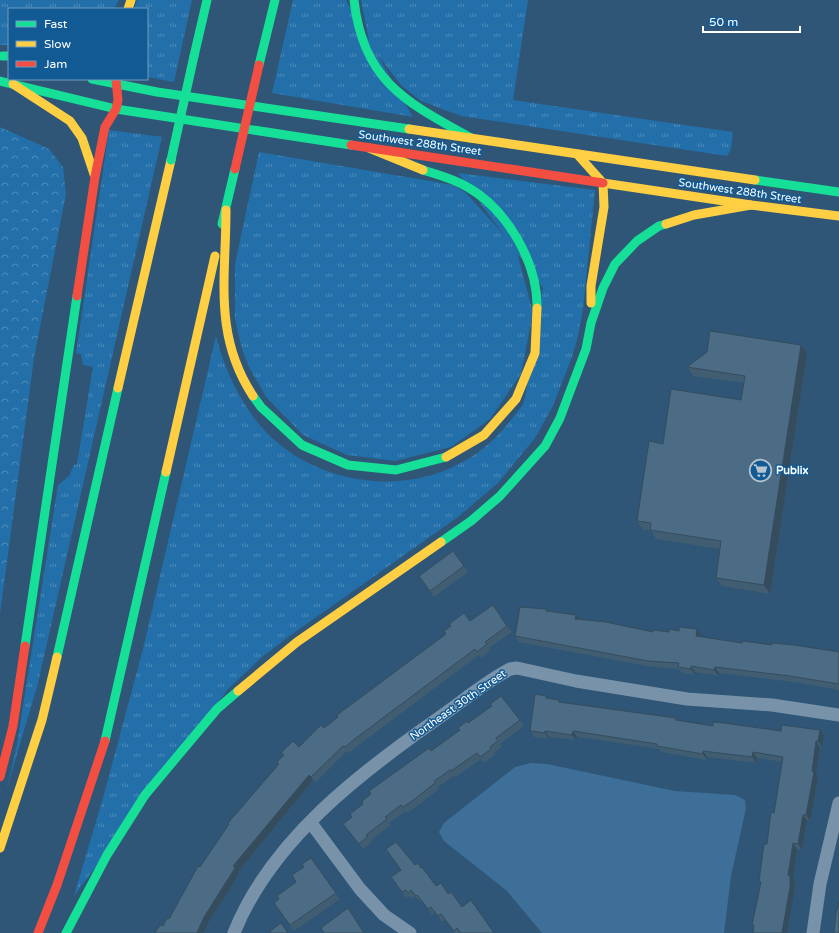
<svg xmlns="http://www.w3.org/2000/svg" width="839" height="933" viewBox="0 0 839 933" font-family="'Varela Round',sans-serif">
<defs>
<pattern id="grass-tufts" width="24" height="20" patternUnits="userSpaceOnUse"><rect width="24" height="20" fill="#226fa9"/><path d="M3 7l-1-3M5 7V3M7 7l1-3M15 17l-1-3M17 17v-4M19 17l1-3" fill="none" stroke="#4e8cba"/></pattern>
<pattern id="forest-crowns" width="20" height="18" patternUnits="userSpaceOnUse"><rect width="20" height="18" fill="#226fa9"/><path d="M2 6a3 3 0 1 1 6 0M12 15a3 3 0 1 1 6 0" fill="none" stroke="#4e8cba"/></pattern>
</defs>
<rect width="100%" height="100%" fill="#2f5676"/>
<g fill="url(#grass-tufts)">
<polygon points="0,0 119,0 114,9 9,9 9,45 0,45"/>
<polygon points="137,0 192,0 174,82 147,77 147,9 134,9"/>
<polygon points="293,0 346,0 413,117 272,93"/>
<polygon points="361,0 528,0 513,100 733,132 731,149 727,156 461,116 421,101 401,85 370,45"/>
<polygon points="109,130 162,137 38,683 7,788 17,744 58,485 69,476 74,465 77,464 93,367 83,365 81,354 76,353"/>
<polygon points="259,152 453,185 465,192 516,248 533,313 521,374 490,419 451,447 395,461 347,455 303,435 266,397 249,367 242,349 235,319 235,264"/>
<path d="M458,173L595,190L583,309L578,336L572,357L553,406L535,438L498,483L458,517L288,637L261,658L228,689L74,896L103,798L143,649L216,336C223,364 235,391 252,415C300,483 402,502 471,457C490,445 500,434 514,416C517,412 521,408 523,404C527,394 527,381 529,371C534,343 538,315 543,288Z"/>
</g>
<polygon fill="url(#forest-crowns)" points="0,127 49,149 63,167 66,194 34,358 0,614"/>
<polygon fill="#3d6f99" points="531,763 547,764 675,791 735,795 745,800 746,808 731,876 724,933 542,933 507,891 444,841 439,832 444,823 515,767"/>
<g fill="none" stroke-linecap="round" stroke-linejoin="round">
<g stroke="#7792a9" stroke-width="13">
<polyline points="311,823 360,889 384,915 410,933"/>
<path d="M234,933C271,840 361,772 440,717C463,701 485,682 510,669L517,668L576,681L687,699L772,705L839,715"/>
<polyline points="813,933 820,884 839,803"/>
</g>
<g stroke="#16e098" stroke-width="9">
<path d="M354,0C363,81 406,102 471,138"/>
<polyline points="2,56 9,56"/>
<polyline points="194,56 207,0"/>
<polyline points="259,65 275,0"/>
<polyline points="92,79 157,92 409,129"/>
<polyline points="0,81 116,109 351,145"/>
<path d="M423,170C439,175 455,179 469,188C507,210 538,263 537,308"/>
<polyline points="755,180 839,192"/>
<polyline points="222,224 235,169"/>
<polyline points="253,396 261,407 302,445 348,465 396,470 446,457"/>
<polyline points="441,542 471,521 500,496 545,446 560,418 586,349 591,323 603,288 615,264 637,241 659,226 666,224"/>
<polyline points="25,646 77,296"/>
<polyline points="57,657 118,388"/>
<polyline points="105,741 166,472"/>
<polyline points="66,933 107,855 145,795 217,709 238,691"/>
</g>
<g stroke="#ffcf43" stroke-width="9">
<polyline points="128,9 131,0"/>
<polyline points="13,84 70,121 82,138 94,174"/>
<polyline points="409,129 755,180"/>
<polyline points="369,148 423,170"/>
<polyline points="577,154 603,183 604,207 591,286 591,303"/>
<polyline points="603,183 751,205 839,216"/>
<path d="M226,210C226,278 213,335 253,396"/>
<polyline points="666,224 694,215 751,205"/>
<polyline points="118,388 171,160"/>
<polyline points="446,457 484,435 516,399 535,353 537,308"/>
<polyline points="166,472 215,256"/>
<polyline points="238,691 297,642 441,542"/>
<polyline points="0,848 42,720 57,657"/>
</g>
<g stroke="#f24e42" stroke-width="9">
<polyline points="351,145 603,183"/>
<polyline points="77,296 95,177 105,127 116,109 118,100 116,79"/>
<polyline points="0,777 13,726 25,646"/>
<polyline points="38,933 57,885 105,741"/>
</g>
<polyline stroke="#16e098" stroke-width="9" points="171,160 194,56"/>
<polyline stroke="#f24e42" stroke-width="9" points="235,169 259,65"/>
</g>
<g fill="#415d72">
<polygon points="807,353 770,594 722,586 716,578 720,549 656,539 651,531 643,530 637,521 663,444 741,400 744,383 693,376 687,367"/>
<polygon points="453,551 468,572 434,597 419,576"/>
<polygon points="493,605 512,632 489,648 491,650 481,658 479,655 360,744 349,753 347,751 315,783 313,780 238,872 239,874 208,923 163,926 169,919 200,867 229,824 228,823 279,764 277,762 283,756 281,753 299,747 470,621"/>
<polygon points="546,609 548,611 576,615 579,619 653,632 669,632 697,629 701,635 700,637 742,643 839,652 839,690 794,682 719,673 719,676 695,672 695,675 682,673 679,669 652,667 519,642 515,636"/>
<polygon points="548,698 559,700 561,702 713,726 781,731 824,736 822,747 820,747 816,774 818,778 810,821 807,820 802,850 797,849 793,879 795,881 794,893 754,928 752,925 761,884 759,881 767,844 774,813 783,762 757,758 756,763 707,757 707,760 661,752 660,749 577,737 576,740 549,737 549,739 534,737 530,731"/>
<polygon points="520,720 524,726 500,744 502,747 494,753 495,755 484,763 481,759 456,777 454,776 438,787 439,789 416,807 407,813 406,811 389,823 391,825 371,840 372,842 363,849 343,824 431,751 460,730 468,723"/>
<polygon points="311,858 340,899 294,931 274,903 279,899 296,882 304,867"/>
<polygon points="415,865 421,868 436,886 448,894 462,907 494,933 455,933 445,920 442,922 435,913 432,915 422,901 420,902 415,896 412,899 410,896 406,898 391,877 401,870"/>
</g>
<g fill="#354c5d">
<polygon points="801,345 807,353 770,594 764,585"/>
<polygon points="576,615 580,621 575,619"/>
<polygon points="697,629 701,635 700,642 696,636"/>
<polygon points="691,666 695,672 695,675 691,669"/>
<polygon points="715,667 719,673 719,676 714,670"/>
<polygon points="820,730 824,736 822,747 818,741"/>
<polygon points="545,731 549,737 549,739 545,733"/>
<polygon points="573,731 577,737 576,740 572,735"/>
<polygon points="816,741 820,747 816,774 818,778 810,821 806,815"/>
<polygon points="703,751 707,757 707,760 703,754"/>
<polygon points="753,752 757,758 756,763 752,757"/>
<polygon points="309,775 313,780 238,872 239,874 208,923 203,933 197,933 204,917 233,866"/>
<polygon points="803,815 807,820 802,850 798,844"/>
<polygon points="793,843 797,849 793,879 795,881 794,893 787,933 782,933 788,875"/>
</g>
<g fill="#4c6c85" stroke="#354c5d">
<polygon points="710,331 801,345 764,585 716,578 721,541 650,530 651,523 637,521 649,441 663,444 671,389 741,400 745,376 687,367 707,352"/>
<polygon points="453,551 464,566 430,591 419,576"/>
<polygon points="493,605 507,626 485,642 487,644 477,652 475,649 356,738 345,747 343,746 311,777 309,775 233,866 235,868 204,917 197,933 155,933 160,925 163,926 167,918 169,919 198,866 200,867 229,824 228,823 279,764 277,762 284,755 281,753 293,741 299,747 321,725 324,728 338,717 337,715 446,634 444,631 451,626 449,624 464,613 470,621"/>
<polygon points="520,607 546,609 546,611 576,615 575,619 606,622 653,632 653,630 669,632 669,629 679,631 679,627 697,629 696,636 742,643 743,641 772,645 772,643 794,645 839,652 839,684 790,676 715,667 714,670 691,666 691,669 678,667 679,663 648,661 515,636"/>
<polygon points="535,694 546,696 546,698 559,700 559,702 676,718 676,720 713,726 713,722 724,723 781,731 782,725 820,730 818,741 816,741 812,771 814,772 806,815 803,815 798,844 793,843 788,875 790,876 790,887 782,933 753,933 754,925 752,925 761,882 759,881 764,844 767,844 771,812 774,813 783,757 753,752 752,757 703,751 703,754 657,746 657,744 573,731 572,735 545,731 545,733 530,731"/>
<polygon points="501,696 520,720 496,738 498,741 490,747 491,749 480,757 477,753 451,771 450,770 434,781 435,783 412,801 403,807 401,805 385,817 387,819 366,835 368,836 359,844 343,824 352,817 350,814 363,804 362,801 371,794 369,791 429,748 431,751 460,730 458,728 467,721 468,723 492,706 490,704"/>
<polygon points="396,842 415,865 418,863 421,868 422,867 436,886 441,883 448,894 451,892 462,907 471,900 494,933 461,933 457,928 454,931 441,914 438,916 431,907 428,909 417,895 416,896 411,890 408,893 406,890 402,892 391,877 401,870 386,849"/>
<polygon points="311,858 336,893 290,925 274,903 279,899 277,896 296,882 292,875 304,867 302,864"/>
<polygon points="839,902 839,933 834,933 836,913"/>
<polygon points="348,908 364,933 324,933 321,928"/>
<polygon points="281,923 288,933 271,933 270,931"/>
</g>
<defs>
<symbol id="supermarket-ring" viewBox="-11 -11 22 22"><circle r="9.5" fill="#115a94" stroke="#b6c4cf" stroke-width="1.5"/><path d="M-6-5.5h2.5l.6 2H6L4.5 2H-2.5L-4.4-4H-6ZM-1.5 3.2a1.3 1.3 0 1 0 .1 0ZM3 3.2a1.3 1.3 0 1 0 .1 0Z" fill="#b6c4cf"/></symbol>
</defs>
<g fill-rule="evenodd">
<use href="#supermarket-ring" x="748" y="458" width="25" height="25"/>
</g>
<g text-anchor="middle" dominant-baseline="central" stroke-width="3" stroke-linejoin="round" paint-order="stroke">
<g font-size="11" fill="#fff" stroke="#115a94">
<text transform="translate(420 143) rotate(8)">Southwest 288th Street</text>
<text transform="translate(740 191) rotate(8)">Southwest 288th Street</text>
<text transform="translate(458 705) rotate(-35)">Northeast 30th Street</text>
</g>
<g font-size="11" font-weight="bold" fill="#fff" stroke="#115a94" text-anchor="start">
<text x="776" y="470">Publix</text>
</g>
</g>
<rect x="8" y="8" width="140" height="72" fill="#115a94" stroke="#709cbf"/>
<rect x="16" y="21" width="20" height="6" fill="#16e098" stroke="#709cbf"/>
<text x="44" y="28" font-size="12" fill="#ffffff">Fast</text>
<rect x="16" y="41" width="20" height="6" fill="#ffcf43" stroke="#709cbf"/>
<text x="44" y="48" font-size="12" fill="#ffffff">Slow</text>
<rect x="16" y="61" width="20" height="6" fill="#f24e42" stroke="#709cbf"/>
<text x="44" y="68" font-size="12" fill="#ffffff">Jam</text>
<path d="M703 26v6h97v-6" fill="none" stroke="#ffffff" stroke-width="2"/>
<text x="709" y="26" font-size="12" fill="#ffffff" stroke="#115a94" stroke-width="3" paint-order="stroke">50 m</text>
</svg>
